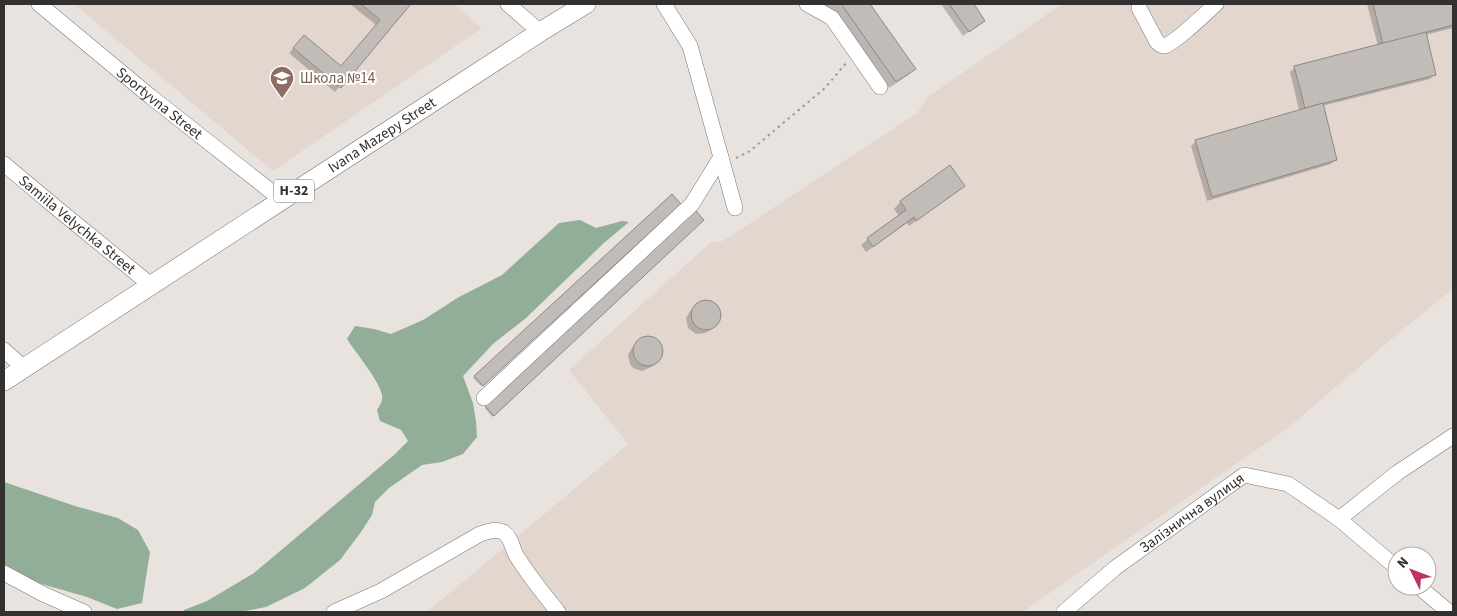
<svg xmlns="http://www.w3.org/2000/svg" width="1457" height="616" viewBox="0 0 1457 616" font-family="'Source Sans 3',sans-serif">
<rect width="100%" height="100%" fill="#e9e3df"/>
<g fill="#e2d6ce">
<polygon points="74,4 454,4 482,28 273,171"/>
<polygon points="1062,4 1453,4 1453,289 1402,330 1288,428 1022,612 427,612 628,444 569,370 711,242 723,241 917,113 929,96"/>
</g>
<g fill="#92ae98">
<path d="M580,220L596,228L622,221L629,222L605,242L526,318L493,344L463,376L473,403L476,421L477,437L463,454L442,462L422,465L389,488L375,502L372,515L361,532L340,560L305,588L266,607L240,612H184V610L207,601L254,573L394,455L408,441L401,430L380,421L377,410C381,404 384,399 381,392C377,378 355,352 347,339L355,326L374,329L391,334L423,320L459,297L502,275L559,223Z"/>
<polygon points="4,482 75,506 118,518 138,530 150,552 142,603 117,609 87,597 38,583 4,567"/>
</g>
<g fill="#0003">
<polygon points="350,4 407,4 408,5 335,92 289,53 300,41 341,67 376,25"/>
<polygon points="821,4 868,4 914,69 908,75 889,88 835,11 829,15"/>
<polygon points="941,4 972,4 984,20 963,36"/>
<polygon points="1367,4 1453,4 1453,28 1425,35 1435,74 1430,79 1322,106 1336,159 1331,164 1207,201 1191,146 1196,141 1299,110 1290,72 1295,67 1378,46"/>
<polygon points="950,167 963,186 957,192 909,226 907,223 866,252 861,245 868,239 899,216 894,209 900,202"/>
<polygon points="672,196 679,204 481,386 473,378"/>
<polygon points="694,212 702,220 492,417 485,408"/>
<polygon points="701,302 710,302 717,307 719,317 715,325 709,331 705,333 696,334 688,328 686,318 691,310"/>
<polygon points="647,338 652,338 659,344 661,353 657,362 651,367 642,371 633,368 630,364 628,355 633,346 638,341"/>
</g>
<g fill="#c2bcb8" stroke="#8d8885">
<polygon points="361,4 408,4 410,5 341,88 293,48 304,35 341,66 380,20"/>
<polygon points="844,4 870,4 916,69 896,82 842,5"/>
<polygon points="949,4 974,4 985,21 969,32"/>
<polygon points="1373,4 1453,4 1453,25 1383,44"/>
<polygon points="1426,32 1436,75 1305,108 1294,66"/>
<polygon points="1323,103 1337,160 1212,197 1195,140"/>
<polygon points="950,165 965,186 916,221 914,217 873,247 867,238 906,210 900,201"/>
<polygon points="672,194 681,204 483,386 474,376"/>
<polygon points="695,210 704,220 494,416 485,406"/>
<circle cx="706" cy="315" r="15"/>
<circle cx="648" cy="351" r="15"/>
</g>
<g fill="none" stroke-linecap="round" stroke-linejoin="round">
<defs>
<g id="minor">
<path id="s1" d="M39,4L151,97L282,200"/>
<polyline points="508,4 540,32"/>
<polyline points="664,4 690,46 735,208"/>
<polyline points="807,4 832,18 880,87"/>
<path d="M1139,8L1157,42C1160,44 1161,46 1164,46C1174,44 1207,12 1216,4"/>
<path id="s2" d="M4,164L59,210L152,286"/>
<polyline points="4,350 24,368"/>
<polyline points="484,398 692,204 721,157"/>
<polyline points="1339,519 1397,473 1453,436"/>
<polyline points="4,573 43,594 84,612"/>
<polyline points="1418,586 1449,612"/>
<path d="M334,612L381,591L480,534C487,532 495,528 503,532C511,536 512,548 516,555C528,575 544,594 558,612"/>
<path id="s3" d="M1064,612L1115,568L1244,475L1288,484L1339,519L1397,568"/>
</g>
<g id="major">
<path id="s4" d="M4,381L540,32L586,4"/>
</g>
</defs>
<use href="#minor" stroke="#7d7875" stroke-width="16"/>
<use href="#major" stroke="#7d7875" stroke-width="20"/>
<polyline stroke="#9f9a97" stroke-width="2" stroke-dasharray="2.5 4" stroke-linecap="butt" points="736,158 750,151 825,88 847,62"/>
<use href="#minor" stroke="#fff" stroke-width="15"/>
<use href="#major" stroke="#fff" stroke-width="19"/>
</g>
<defs>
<symbol id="school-pin" viewBox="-11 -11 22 30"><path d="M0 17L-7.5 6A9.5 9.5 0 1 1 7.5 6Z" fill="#8d6e63" stroke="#fff"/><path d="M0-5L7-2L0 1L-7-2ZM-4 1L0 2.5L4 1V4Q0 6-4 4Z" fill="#fff"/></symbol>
</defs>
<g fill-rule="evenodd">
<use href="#school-pin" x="268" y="64" width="28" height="38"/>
</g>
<g text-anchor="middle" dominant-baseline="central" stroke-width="4" stroke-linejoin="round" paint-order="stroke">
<rect fill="#fff" stroke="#706f6d" stroke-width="1" x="274" y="179.5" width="40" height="23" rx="4"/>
<g font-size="14" font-weight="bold" fill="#33312f">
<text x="294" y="191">Н-32</text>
</g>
<g font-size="15" fill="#785e54" stroke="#fff" text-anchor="start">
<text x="300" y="78">Школа №14</text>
</g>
<g font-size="15" fill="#33312f" stroke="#fff">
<text stroke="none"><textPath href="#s1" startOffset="156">Sportyvna Street</textPath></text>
<text stroke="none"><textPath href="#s4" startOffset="451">Ivana Mazepy Street</textPath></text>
<text stroke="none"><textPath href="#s2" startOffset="95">Samiila Velychka Street</textPath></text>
<text stroke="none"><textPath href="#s3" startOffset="162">Залізнична вулиця</textPath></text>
</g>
</g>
<rect width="1457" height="616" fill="none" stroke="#33312f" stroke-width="10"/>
<g transform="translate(1412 571) rotate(312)"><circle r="24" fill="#ffffff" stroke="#adadac"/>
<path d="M0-4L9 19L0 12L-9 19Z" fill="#c03260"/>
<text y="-8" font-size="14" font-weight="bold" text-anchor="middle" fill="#33312f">N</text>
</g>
</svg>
